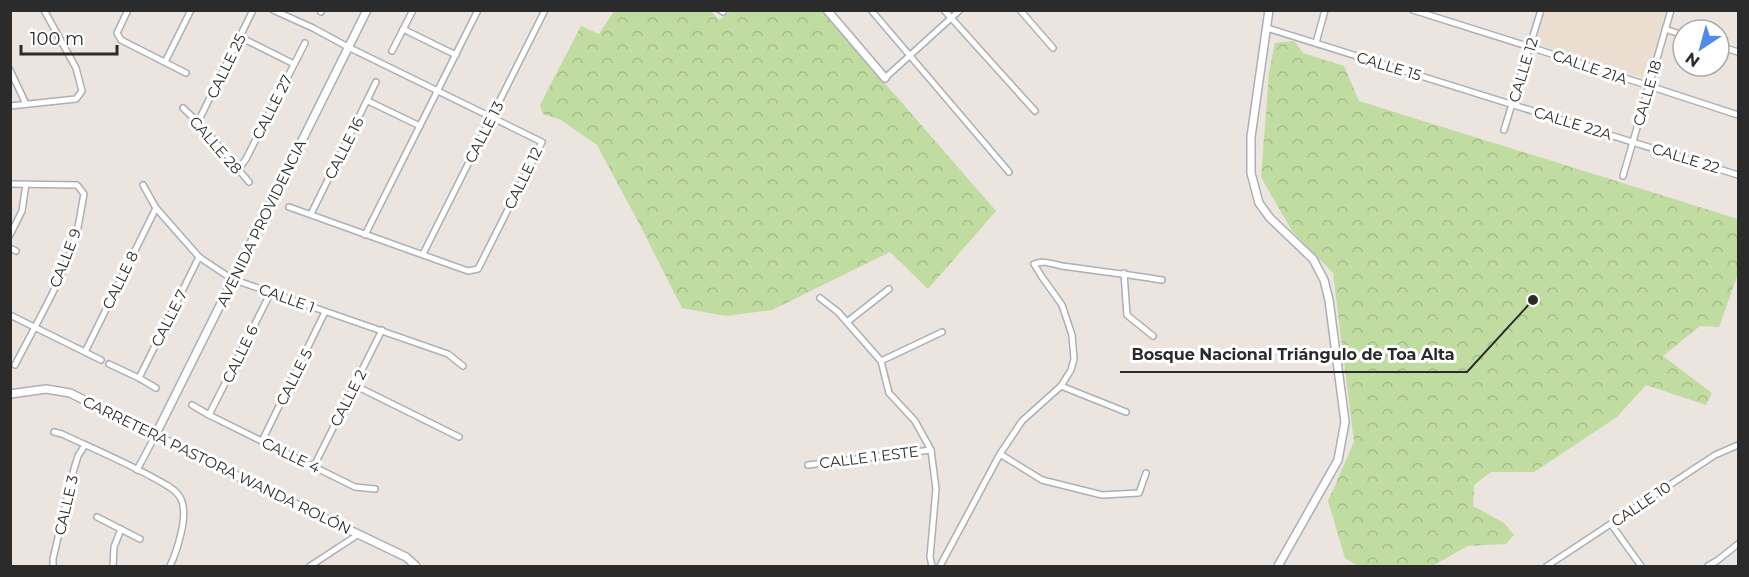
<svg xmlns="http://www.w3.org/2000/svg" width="1749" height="577" viewBox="0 0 1749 577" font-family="Montserrat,sans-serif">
<defs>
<pattern id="forest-crowns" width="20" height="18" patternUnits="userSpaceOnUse" patternTransform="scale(1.5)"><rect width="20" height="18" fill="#c0dca1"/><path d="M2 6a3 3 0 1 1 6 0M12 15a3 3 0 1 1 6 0" fill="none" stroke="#a5bd8b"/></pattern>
</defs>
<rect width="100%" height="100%" fill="#ebe4df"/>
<polygon fill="#ebddd0" points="1546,11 1669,11 1647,79 1536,43"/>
<g fill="url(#forest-crowns)">
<polygon points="614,11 711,11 719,20 731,11 822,11 996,211 928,289 890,252 772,310 726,316 682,308 643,231 597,145 561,120 543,114 540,105 581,26 599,34"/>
<polygon points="1294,41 1303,53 1344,66 1359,101 1738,219 1738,274 1719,327 1700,326 1663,356 1712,393 1706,405 1646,385 1617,417 1534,472 1491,472 1474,485 1473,506 1504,523 1514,535 1506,544 1468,546 1432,566 1358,566 1345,558 1328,501 1354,442 1333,273 1292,231 1261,177 1269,73 1275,43"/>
</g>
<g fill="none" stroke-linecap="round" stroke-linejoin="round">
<defs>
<g id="minor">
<polyline points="128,10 117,33 121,40 186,73"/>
<polyline points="273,10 313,28 348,47 542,142 478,269 468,271 289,207"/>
<polyline points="720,10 723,12"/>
<polyline points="871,10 1009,172"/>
<polyline points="944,10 1035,111"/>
<polyline points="1020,10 1053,48"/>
<polyline points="1413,10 1530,47 1738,115"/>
<polyline points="321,12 322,10"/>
<polyline points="1267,28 1738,175"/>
<polyline points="403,29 456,55"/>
<polyline points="1665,29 1683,35"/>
<polyline points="240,37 294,64"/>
<polyline points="1316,43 1325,10"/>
<polyline points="1719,46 1738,52"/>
<polyline points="392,51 413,10"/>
<polyline points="165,62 191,10"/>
<polyline points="10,70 26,104"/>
<polyline points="885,78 960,10"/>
<polyline points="368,101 420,126"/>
<polyline points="10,106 76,99 82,91 76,68 44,10"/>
<polyline points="183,108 203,127 249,182"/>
<polyline points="198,122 253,10"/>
<polyline points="1504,130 1541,10"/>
<polyline points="238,170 246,159 305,43"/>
<polyline points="1623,176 1671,10"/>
<path d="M10,184L77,185L84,194C81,209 79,225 75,240C61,282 35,326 15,365"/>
<polyline points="143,185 156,208 199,257 232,279 448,354 463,366"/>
<polyline points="311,214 376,82"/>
<polyline points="10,235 22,211 26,184"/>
<polyline points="365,235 478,10"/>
<polyline points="10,248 16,251"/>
<polyline points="423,254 545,10"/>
<polyline points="1124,273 1127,315 1153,336"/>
<polyline points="820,298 838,312 881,361 889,393 915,421 931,450 936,489 930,557 932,566"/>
<polyline points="10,315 101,360"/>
<polyline points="847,322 889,289"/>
<polyline points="85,352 156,208"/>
<polyline points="881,361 942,332"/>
<polyline points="109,364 139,378 156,388"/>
<polyline points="139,378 199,257"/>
<polyline points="354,385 459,437"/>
<polyline points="1061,386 1126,412"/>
<polyline points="192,405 209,415 355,487 375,489"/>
<polyline points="209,415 271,292"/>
<path d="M54,432L62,434C96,450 135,466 168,486C173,489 178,493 181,499C189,515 177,551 170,566"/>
<polyline points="262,441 325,312"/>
<polyline points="1000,454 1042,480 1102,495 1139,493 1146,473"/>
<polyline points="808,465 931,450"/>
<polyline points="314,466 382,330"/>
<polyline points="137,470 155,436"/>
<polyline points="97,517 140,539"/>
<polyline points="1611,524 1641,566"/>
<polyline points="53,566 53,559 74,469 78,456 85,445"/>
<polyline points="113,566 114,547 121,529"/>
<polyline points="310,566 359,534"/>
<path d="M940,566L1000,454L1022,421L1061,386L1071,370L1074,359L1072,335L1062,305L1042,277L1034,264C1044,260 1052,264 1062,266C1095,271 1129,274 1162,280"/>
<polyline points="1547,566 1715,455 1738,445"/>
<polyline points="1708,566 1718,560 1738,544"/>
</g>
<g id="tertiary">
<polyline points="827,10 885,78"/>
<polyline points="1269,10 1251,137 1251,173 1259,203 1270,218 1313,259 1324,280 1329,300 1345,422 1338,460 1278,566"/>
<polyline points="10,394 46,389 70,393 243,479 406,557 416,566"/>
<polyline points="155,436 367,10"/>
</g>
</defs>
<use href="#minor" stroke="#abb0b6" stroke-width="8"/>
<use href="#tertiary" stroke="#abb0b6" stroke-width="10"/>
<use href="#minor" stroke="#fff" stroke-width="5"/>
<use href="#tertiary" stroke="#fff" stroke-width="7"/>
</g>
<g text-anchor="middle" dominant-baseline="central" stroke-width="6" stroke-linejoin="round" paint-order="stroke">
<g font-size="15" fill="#2b2b2b" stroke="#fff">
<text transform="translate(226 66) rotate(-64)">CALLE 25</text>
<text transform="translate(1389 66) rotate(17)">CALLE 15</text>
<text transform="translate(1590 67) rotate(19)">CALLE 21A</text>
<text transform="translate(1523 70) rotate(-73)">CALLE 12</text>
<text transform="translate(1647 93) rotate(-74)">CALLE 18</text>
<text transform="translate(272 107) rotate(-63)">CALLE 27</text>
<text transform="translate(1573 123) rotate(17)">CALLE 22A</text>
<text transform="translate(484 132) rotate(-63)">CALLE 13</text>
<text transform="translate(216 145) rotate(49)">CALLE 28</text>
<text transform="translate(344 148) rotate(-63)">CALLE 16</text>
<text transform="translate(1686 158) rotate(17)">CALLE 22</text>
<text transform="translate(523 178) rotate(-64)">CALLE 12</text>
<text transform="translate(261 223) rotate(-64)">AVENIDA PROVIDENCIA</text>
<text transform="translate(65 258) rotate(-69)">CALLE 9</text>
<text transform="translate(120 280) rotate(-64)">CALLE 8</text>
<text transform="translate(287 298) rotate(20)">CALLE 1</text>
<text transform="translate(169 318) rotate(-63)">CALLE 7</text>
<text transform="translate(240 354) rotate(-64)">CALLE 6</text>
<text transform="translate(294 377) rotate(-63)">CALLE 5</text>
<text transform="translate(348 398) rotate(-63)">CALLE 2</text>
<text transform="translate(291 455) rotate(26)">CALLE 4</text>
<text transform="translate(869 457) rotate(-7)">CALLE 1 ESTE</text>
<text transform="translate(217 465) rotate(26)">CARRETERA PASTORA WANDA ROLÓN</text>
<text transform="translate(1641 504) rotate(-34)">CALLE 10</text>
<text transform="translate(66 505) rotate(-77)">CALLE 3</text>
</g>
</g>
<path fill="none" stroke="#2b2b2b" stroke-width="2" d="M1533 300L1467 372H1120"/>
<circle fill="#2b2b2b" stroke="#fff" stroke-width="2" cx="1533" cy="300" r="6"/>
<g font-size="16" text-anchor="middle" font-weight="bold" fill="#2b2b2b" stroke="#fff" stroke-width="6" stroke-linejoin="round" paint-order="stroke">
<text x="1293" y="360">Bosque Nacional Triángulo de Toa Alta</text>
</g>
<rect width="1749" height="577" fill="none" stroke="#2b2b2b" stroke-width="24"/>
<g transform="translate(1701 48) rotate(216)"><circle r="28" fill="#ffffff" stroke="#aaaaaa" stroke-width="1.5"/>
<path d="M0-4.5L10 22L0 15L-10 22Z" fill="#5089e8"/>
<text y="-9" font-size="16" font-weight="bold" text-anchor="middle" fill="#2b2b2b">N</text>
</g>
<path d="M21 45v9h96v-9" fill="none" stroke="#2b2b2b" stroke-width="3"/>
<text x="30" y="45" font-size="18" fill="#2b2b2b" stroke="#ffffff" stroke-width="4.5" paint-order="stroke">100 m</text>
</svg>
